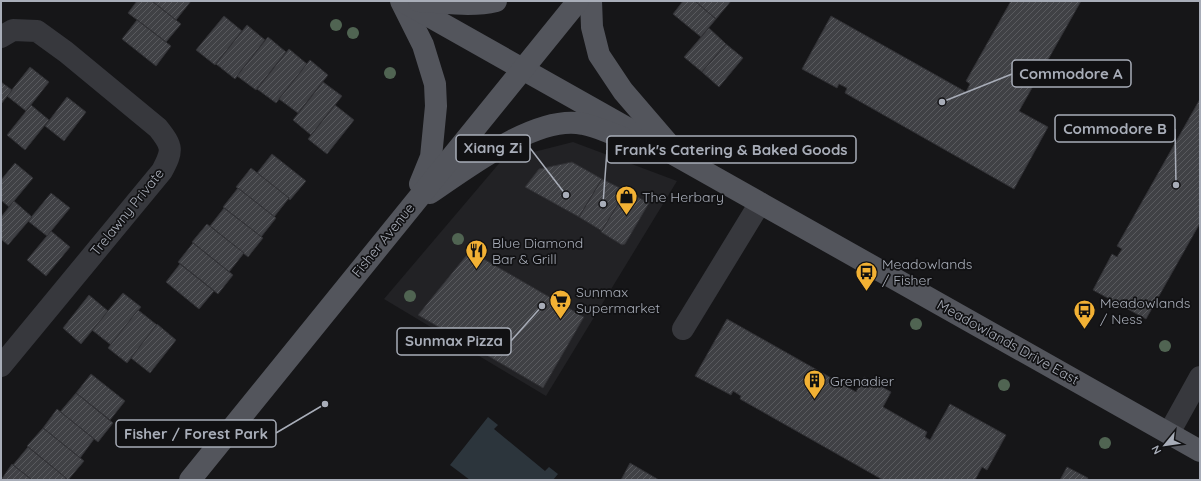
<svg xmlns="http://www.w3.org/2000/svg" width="1201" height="481" viewBox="0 0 1201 481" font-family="Quicksand,sans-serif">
<defs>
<pattern id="building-hatch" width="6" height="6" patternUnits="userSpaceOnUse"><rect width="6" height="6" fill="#404145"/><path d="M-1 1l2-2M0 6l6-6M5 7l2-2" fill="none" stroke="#595a5e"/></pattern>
</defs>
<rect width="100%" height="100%" fill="#161618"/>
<polygon fill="#222225" points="573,142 677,181 546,396 384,299 502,160"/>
<polygon fill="#2c353c" points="488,417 498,425 494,429 545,471 549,467 558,474 553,480 470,480 450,465"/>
<g fill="url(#building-hatch)" stroke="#303034">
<polygon points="137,1 152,1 181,24 166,42 128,13"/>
<polygon points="152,1 191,1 176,20"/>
<polygon points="683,1 695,1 716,19 701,37 673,14"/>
<polygon points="695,1 731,1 716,19"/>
<polygon points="1011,1 1081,1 1019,111 1048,127 1014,189 845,93 847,88 839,84 837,88 802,69 831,16 966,92 970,84 966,81"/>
<polygon points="224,16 242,31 215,65 196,50"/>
<polygon points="137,20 171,46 156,66 122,39"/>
<polygon points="247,25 265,40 235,79 216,64"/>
<polygon points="709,28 726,44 702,72 684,57"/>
<polygon points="268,37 286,52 256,90 237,76"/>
<polygon points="726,44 743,58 719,87 702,72"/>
<polygon points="289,49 307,64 276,103 257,89"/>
<polygon points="310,60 328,75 298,113 279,99"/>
<polygon points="30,67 49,82 26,111 7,96"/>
<polygon points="1,82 12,90 1,104"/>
<polygon points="323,82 342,96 311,135 293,120"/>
<polygon points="67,97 86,112 64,141 45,126"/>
<polygon points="1200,99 1200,223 1146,319 1093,290 1112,254 1117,257 1122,249 1117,246"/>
<polygon points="31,105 49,120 25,150 7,135"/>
<polygon points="335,105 354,120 327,154 308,139"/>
<polygon points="272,154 306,181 290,200 257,173"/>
<polygon points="572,162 602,179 579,217 525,187 539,169"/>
<polygon points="15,163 33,178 9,207 1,200 1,180"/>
<polygon points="251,168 289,198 274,217 236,187"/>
<polygon points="602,179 626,191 602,231 579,217"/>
<polygon points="238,188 276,218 261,237 223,207"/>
<polygon points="626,191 649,203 625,244 622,245 601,232"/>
<polygon points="51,193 70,208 47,236 28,221"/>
<polygon points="14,201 32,217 8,245 1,239 1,217"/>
<polygon points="224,208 263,238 248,257 210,226"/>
<polygon points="207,224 244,253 229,272 192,242"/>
<polygon points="51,231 70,247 46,276 27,260"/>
<polygon points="193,243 233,275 218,294 178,262"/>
<polygon points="470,251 584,317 543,388 418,315"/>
<polygon points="180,264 214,291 199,309 166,282"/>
<polygon points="123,293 141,307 111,345 92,330"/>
<polygon points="89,295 108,311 81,344 63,328"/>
<polygon points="138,310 157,325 127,363 108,348"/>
<polygon points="727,319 856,392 864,377 891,392 883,407 927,432 925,437 930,440 950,404 1006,435 987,470 982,467 975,480 883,480 740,399 741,396 733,391 731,395 695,376"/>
<polygon points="157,324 176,340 150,373 131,358"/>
<polygon points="91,374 125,401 110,420 76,393"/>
<polygon points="76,393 113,423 98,442 60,412"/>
<polygon points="57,409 94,439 80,458 43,428"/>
<polygon points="43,428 84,461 68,480 27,446"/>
<polygon points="28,447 66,478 65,480 32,480 13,465"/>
<polygon points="630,463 659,480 621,480"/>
<polygon points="12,464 13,465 32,480 1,480"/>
<polygon points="1067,467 1088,478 1087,480 1060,480"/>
</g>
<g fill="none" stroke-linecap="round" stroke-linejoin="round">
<g stroke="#37383d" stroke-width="22">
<path d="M1,37L13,30L37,31L66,52L158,128C173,147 173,150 162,171L1,366"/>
<polyline points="683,329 760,203"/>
<polyline points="1169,433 1200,377"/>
</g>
<g stroke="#53555c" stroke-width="22">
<polyline points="401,1 423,45 435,84 436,106 431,157 420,184"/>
<polyline points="402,1 1200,451"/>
<path d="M419,1C444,2 471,7 496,1"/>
<polyline points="591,1 592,27 599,55 623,91 672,148"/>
<path d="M430,193C467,168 537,114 583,124C596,126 609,133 621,137"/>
<polyline points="190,480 578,1"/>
</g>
</g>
<g fill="#506452">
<circle cx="336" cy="25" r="6"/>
<circle cx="353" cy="33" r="6"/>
<circle cx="390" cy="73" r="6"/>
<circle cx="458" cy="239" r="6"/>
<circle cx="410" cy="296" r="6"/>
<circle cx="916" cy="324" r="6"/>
<circle cx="1165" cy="346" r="6"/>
<circle cx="1004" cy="385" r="6"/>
<circle cx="1105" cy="443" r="6"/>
</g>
<defs>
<symbol id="shop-pin" viewBox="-11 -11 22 30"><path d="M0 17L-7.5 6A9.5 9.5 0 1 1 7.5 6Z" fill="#f2b134" stroke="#111113"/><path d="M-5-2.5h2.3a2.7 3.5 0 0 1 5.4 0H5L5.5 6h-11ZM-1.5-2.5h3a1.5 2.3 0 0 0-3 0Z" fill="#111"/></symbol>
<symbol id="restaurant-pin" viewBox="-11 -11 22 30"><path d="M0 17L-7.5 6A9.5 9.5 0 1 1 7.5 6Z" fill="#f2b134" stroke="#111113"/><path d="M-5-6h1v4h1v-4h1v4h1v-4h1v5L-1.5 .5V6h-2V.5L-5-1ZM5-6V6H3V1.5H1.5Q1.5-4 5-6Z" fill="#111"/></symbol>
<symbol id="bus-pin" viewBox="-11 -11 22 30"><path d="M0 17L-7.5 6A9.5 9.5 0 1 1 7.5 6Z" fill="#f2b134" stroke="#111113"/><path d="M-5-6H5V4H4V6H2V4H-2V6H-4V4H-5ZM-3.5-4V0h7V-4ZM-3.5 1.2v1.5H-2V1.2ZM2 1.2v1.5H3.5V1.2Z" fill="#111"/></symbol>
<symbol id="supermarket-pin" viewBox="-11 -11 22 30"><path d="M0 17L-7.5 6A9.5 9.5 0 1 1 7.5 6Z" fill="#f2b134" stroke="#111113"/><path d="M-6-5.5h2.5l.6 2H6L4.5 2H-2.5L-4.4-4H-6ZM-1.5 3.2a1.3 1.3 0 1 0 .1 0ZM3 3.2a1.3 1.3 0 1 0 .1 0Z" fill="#111"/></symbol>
<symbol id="building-pin" viewBox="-11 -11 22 30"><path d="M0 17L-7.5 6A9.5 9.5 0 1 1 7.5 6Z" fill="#f2b134" stroke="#111113"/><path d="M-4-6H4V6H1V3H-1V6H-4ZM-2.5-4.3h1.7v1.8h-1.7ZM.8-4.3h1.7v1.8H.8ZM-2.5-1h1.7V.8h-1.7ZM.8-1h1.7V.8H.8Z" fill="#111"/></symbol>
</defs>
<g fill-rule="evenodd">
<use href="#shop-pin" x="614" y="184" width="25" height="34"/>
<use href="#restaurant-pin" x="464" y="238" width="25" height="34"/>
<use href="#bus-pin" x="854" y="260" width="25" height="34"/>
<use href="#supermarket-pin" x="548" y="288" width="25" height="34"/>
<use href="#bus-pin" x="1072" y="298" width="25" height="34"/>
<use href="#building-pin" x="802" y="368" width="25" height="34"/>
</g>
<g text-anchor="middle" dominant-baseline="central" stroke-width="3.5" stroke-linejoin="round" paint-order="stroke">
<g font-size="14" fill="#a8adb8" stroke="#111113" text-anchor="start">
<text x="642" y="197">The Herbary</text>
<text x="492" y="243">Blue Diamond<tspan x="492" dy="16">Bar &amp; Grill</tspan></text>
<text x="882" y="264">Meadowlands<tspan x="882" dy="16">/ Fisher</tspan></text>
<text x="576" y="292">Sunmax<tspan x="576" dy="16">Supermarket</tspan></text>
<text x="1100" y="303">Meadowlands<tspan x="1100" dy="16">/ Ness</tspan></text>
<text x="830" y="381">Grenadier</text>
</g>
<g font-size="14" fill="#a8adb8" stroke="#111113">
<text transform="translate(127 212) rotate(-51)">Trelawny Private</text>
<text transform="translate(383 240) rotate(-51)">Fisher Avenue</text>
<text transform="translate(1008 342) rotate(29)">Meadowlands Drive East</text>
</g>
</g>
<path fill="none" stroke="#a8adb8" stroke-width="1.5" d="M942 102L1012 74M1176 185L1175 129M566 195L530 148M603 204L607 150M542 306L511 341M325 404L276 433"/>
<g fill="#a8adb8" stroke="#111113" stroke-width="1.5">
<circle cx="942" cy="102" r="4"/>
<circle cx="1176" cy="185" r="4"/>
<circle cx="566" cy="195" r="4"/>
<circle cx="603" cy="204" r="4"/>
<circle cx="542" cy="306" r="4"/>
<circle cx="325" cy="404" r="4"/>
</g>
<g fill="#111113" stroke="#a8adb8" stroke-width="1.5">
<rect x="1012" y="60" width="119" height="27" rx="4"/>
<rect x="1055" y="115" width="120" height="27" rx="4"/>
<rect x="456" y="135" width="74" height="27" rx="4"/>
<rect x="607" y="136" width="249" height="27" rx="4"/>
<rect x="397" y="328" width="114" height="27" rx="4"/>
<rect x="116" y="420" width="160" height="27" rx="4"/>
</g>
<g font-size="15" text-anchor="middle" font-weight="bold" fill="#a8adb8">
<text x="1071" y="79">Commodore A</text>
<text x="1115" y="134">Commodore B</text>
<text x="493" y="153">Xiang Zi</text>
<text x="731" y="155">Frank's Catering &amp; Baked Goods</text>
<text x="454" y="346">Sunmax Pizza</text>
<text x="196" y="439">Fisher / Forest Park</text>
</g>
<rect width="1201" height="481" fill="none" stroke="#a8adb8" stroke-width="4"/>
<g transform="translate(1165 445) rotate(241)" stroke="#111113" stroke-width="3" paint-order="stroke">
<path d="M0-3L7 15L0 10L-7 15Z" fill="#a8adb8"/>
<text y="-6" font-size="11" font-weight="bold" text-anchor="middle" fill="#a8adb8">N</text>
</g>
</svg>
